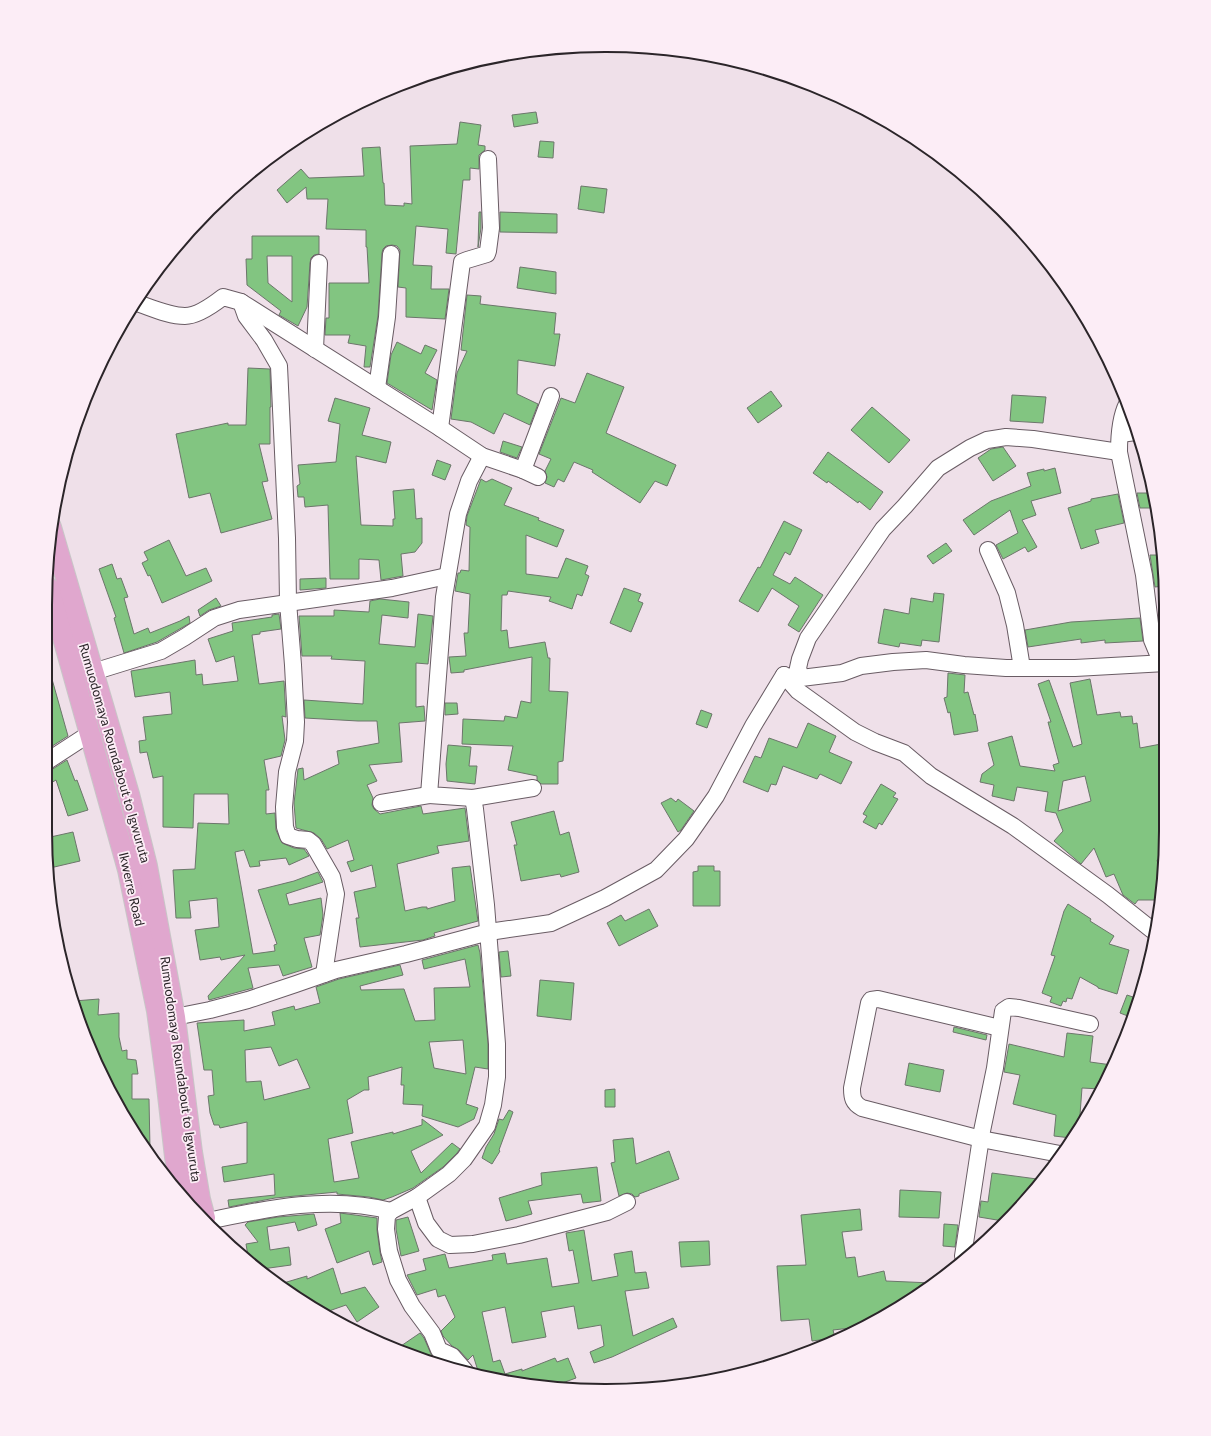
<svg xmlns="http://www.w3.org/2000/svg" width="1211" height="1436" viewBox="0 0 1211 1436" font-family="Lato,sans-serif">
<rect width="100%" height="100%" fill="#efe0e9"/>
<g fill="#82c581" stroke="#6c766b" fill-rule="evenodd">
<polygon points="536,112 538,123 514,127 512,115"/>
<polygon points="460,122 481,125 478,145 485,146 485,150 479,155 479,169 470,168 470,180 463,180 456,254 446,253 448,229 416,226 413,265 432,266 431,289 449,289 445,319 406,317 406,288 398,287 400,250 397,246 392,245 386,246 383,249 382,253 378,316 370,367 364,367 366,346 348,343 350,335 325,335 326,318 329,318 329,283 369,283 367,247 366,247 366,230 326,229 328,199 307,199 306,187 287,203 277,190 301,169 309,178 364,176 362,148 380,147 383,183 384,183 385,205 404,206 404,203 412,204 410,146 457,144"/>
<polygon points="540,141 554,142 553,158 538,157"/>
<polygon points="581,186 607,189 604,213 578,209"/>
<polygon points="479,212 481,212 481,228 478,247"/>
<polygon points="500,212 557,214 557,233 500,232"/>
<path d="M252,236H319V254L314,255L311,258L310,263L307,307L298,326L279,315L281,311L247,285L246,259H252ZM267,256H292V302L268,283Z"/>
<polygon points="520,267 556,272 556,294 517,288"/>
<polygon points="467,295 481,296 480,304 556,313 554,334 560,334 555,366 518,360 517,394 538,404 530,425 504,413 494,434 471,422 451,419 457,373 467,351 461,350"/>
<polygon points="397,342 421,354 425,345 437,350 425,373 437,380 432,410 387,383 391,355"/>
<polygon points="248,368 270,369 271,407 270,407 270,444 259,444 268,481 262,482 272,519 221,533 210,493 189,498 176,434 228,423 228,425 246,425"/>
<polygon points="587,373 624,387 606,433 676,465 667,486 655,481 640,503 592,472 593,470 574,462 564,482 558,479 554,487 545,483 547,477 545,471 551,459 539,454 561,398 575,403"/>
<polygon points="771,391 782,406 758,423 747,408"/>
<polygon points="1012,395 1046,397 1043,423 1010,421"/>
<polygon points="335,398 370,408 362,435 391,442 386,463 356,456 361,525 393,526 393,519 395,519 393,491 414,489 416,519 422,518 422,543 415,552 401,554 403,576 381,580 379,560 359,559 359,579 330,579 328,505 305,507 304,497 298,497 297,486 300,484 298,465 336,462 340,424 328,421"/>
<polygon points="872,407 910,440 889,463 851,430"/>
<polygon points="503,441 522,447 517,458 500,452"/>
<polygon points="1003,447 1016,466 993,481 978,458 991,449"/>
<polygon points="828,452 883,492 870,510 859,501 858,503 828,481 827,483 813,473"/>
<polygon points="437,460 451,465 445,480 432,475"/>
<polygon points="1055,468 1061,493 1031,501 1036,515 1022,520 1037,547 1028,552 1025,547 1003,559 996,545 1018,533 1010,510 974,535 963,520 991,501 1031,486 1027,473 1044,469 1044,471"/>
<polygon points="481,479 486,482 492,479 512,488 504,505 539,518 538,520 564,530 557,547 526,535 526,574 558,578 566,558 588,566 585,574 589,576 582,596 577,594 572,609 549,601 551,597 508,591 507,595 502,595 501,631 507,630 509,648 545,642 548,658 550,658 549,691 568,692 563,761 558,762 558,784 541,784 537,780 537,776 508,770 513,746 462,744 463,719 504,721 505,716 517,718 521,701 531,703 532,657 464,670 464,672 451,673 449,657 466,656 464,633 468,633 470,594 455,591 458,573 460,573 461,570 469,571 470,527 466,525 467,516"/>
<polygon points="1137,493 1153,493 1153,508 1140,508"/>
<polygon points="1118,494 1124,523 1095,530 1099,543 1081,549 1068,508 1091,501 1091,499"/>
<polygon points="784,521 802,530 790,555 785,552 773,575 790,584 795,577 823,595 799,632 788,625 799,606 772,588 758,612 739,601 758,567 760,568"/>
<polygon points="169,540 186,576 206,568 212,581 162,603 150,575 148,576 142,563 148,560 144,552"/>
<polygon points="946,543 952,551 933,564 927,556"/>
<polygon points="1150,555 1161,555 1164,586 1155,587"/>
<polygon points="112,564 117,579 121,578 128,597 124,598 134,634 148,628 150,633 180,621 189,616 190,623 157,642 124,653 114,618 116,617 99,569"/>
<polygon points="326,578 326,588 300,590 300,579"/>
<polygon points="624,588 641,594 638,601 643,603 631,632 610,623"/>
<polygon points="934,593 944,594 939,642 922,640 921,646 900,643 899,647 878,643 884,609 909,614 911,598 933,602"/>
<polygon points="216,598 221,606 209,610 200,616 198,610"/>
<polygon points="380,599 409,602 408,618 382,615 379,644 415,647 418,614 433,616 428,664 416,663 416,707 424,706 425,721 399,723 402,762 369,765 377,781 367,785 373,798 372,805 374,809 380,814 421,806 423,814 465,808 469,841 437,846 439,853 397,864 405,911 422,907 427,907 427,909 455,901 452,868 470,866 478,921 434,933 435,936 423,940 360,947 356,918 359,918 354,892 376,887 372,865 351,872 347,862 354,860 348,840 327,849 321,839 314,833 296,828 294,803 298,769 303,768 304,780 339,764 337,751 379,743 377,721 358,721 305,718 304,700 363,704 365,661 331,659 332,656 302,656 299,616 334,616 334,610 369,612 370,601"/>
<polygon points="279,614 281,629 260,632 260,634 252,635 259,684 284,681 286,717 282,716 285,740 281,756 264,760 269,790 266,790 266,814 275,813 276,830 282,843 294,848 304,849 309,856 289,865 286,858 259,861 260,866 250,867 244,850 235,852 253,954 275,951 274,945 277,944 258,890 294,881 318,872 323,882 286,894 289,905 321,898 323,915 320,935 304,938 312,967 283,976 279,965 248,968 253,988 209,1000 208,996 245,955 221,960 220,957 200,960 195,930 219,927 217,898 189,901 191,918 176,918 173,870 195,869 198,823 229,824 228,794 194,794 193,828 163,827 163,776 153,778 147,752 140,753 139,741 146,740 143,717 172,714 170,692 135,697 131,671 195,660 196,675 202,674 203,685 238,681 234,656 216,662 208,639 233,631 232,623 272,617 272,615"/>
<polygon points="1140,618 1143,641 1105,643 1105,640 1081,643 1081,639 1028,647 1025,630 1071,622"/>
<polygon points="48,672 50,672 68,736 46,750"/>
<polygon points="948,673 965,675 964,693 968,692 974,715 975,714 978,731 954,735 950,712 948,713 944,698 947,697"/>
<path d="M1090,679L1097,715L1120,712L1121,717L1132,716L1133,724L1137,723L1140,748L1161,744L1165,763L1162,764L1165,774V859L1157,860L1162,883L1158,900H1138L1135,904L1123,895L1114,874L1106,877L1094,848L1081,864L1054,841L1063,831L1056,813L1045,811L1048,792L1017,787L1014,801L992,796L994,785L980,782L982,774L994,765L988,743L1012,736L1020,766L1055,771L1053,765L1059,763L1048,722H1051L1038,684L1049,680L1073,747L1082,744L1070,683ZM1085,776L1091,801L1058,811L1063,781Z"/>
<polygon points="445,703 457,703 458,714 445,715"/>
<polygon points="701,710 712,714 707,728 696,724"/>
<polygon points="808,723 836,736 829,752 852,762 841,784 820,774 817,779 783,766 776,785 771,784 768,792 743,782 755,756 761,758 769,738 797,748"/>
<polygon points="448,745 471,747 469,766 477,766 475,784 447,781 446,764"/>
<polygon points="67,760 75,781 77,780 88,810 68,816 56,780 46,786 46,771 51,770"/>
<polygon points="881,784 896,793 893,797 898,799 882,825 879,823 876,829 863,822 867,816 863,814"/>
<polygon points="671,798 676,802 678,799 694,811 681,830 678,832 661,803"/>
<polygon points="554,811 560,835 569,832 579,872 561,877 560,874 521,881 514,845 517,845 511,822"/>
<polygon points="73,832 80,861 50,868 46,838"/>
<polygon points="698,866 714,866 714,871 720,871 720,906 693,906 693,872 698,871"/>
<polygon points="1068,904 1091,919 1090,921 1114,936 1109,944 1129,950 1117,994 1098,988 1098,987 1080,977 1072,999 1067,998 1066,1002 1063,1001 1061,1006 1050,1002 1052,997 1042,993 1055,956 1051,955 1064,911"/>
<polygon points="649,909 658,926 619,946 607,923 621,915 625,921"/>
<path d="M478,945L480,953L488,1044V1069L475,1067L466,1104L478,1108L474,1119L458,1127L422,1116L423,1105L403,1104L404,1085H401L402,1067L368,1077L369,1090H364L347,1100L353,1133L328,1139L334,1182L359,1178L351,1142L393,1132V1134L422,1125V1119L443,1135L411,1151L421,1173L452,1143L460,1149L457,1153L443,1167L413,1188L392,1197L383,1200L369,1197L337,1194V1192L275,1198L229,1207L228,1200L275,1195L274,1174L224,1182L222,1167L247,1163V1122L220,1128L219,1125H214L210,1113L208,1096L214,1095L212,1070H204L197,1023L244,1020V1031L275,1025L272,1012L294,1006L295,1010L320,1003L316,987L339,979L400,965L403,975L360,986L361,990L404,989L415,1021L435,1020L434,988L470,987L465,959L424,969L422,960ZM463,1040L466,1074L434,1068L429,1042ZM271,1047L279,1066L297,1059L310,1088L264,1100L261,1081L246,1082L245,1050Z"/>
<polygon points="508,951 511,976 501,977 499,952"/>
<polygon points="540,980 574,983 571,1020 537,1016"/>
<polygon points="1127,995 1139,999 1136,1010 1133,1018 1120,1013"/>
<polygon points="99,999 98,1015 119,1013 119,1037 122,1051 127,1050 127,1059 136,1060 138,1074 132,1074 132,1099 149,1099 150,1149 103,1079 74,1001"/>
<polygon points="954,1027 987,1035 986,1040 953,1032"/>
<polygon points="1067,1033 1093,1036 1090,1062 1112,1065 1101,1089 1082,1088 1079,1128 1071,1138 1054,1136 1056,1115 1013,1104 1020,1075 1004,1072 1009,1044 1064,1057"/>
<polygon points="909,1063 944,1070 940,1092 905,1085"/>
<polygon points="615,1089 615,1107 605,1107 605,1090"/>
<polygon points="509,1110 513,1112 499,1150 500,1151 492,1164 482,1158 486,1147 494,1134 499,1119 503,1120"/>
<polygon points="633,1138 636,1164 669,1151 679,1179 639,1194 639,1196 635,1197 632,1194 627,1193 619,1196 611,1163 615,1162 613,1140"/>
<polygon points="597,1167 601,1201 583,1203 581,1194 528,1201 532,1214 506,1221 499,1198 542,1185 541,1173"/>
<polygon points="992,1173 1037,1179 1036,1187 1027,1200 1003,1221 979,1217 981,1201 988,1202"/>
<polygon points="900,1190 941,1192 939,1218 899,1217"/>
<polygon points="860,1209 862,1230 842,1232 846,1258 855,1257 858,1277 884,1271 886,1281 932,1283 917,1296 860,1327 833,1330 835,1338 812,1341 809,1319 781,1321 777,1266 806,1265 801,1215"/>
<polygon points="340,1213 377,1218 377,1230 380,1252 382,1262 373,1265 369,1251 337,1263 325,1229 341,1223"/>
<polygon points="314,1214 317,1225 298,1231 295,1222 267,1227 270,1250 289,1247 291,1265 262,1269 248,1256 246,1244 258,1242 245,1225 248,1222 278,1217"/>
<polygon points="408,1217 419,1251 401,1256 396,1229 396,1220"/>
<polygon points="944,1224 958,1225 955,1247 943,1246"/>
<polygon points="584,1230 592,1281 618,1276 614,1254 632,1251 635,1273 646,1272 649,1288 625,1291 633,1336 673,1318 677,1327 612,1357 594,1363 590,1352 604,1346 601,1325 578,1329 574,1306 541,1312 546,1337 512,1343 505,1307 482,1312 493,1362 500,1360 505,1374 522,1369 522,1371 555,1358 557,1362 568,1358 576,1378 554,1386 533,1386 479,1374 473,1355 468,1360 459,1350 452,1346 443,1336 441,1331 455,1317 445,1295 438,1297 436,1289 417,1295 407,1275 426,1270 423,1259 445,1254 449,1268 493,1260 492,1255 505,1253 507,1264 547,1258 552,1287 579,1283 573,1250 569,1251 566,1233"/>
<polygon points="709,1241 710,1265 681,1267 679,1242"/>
<polygon points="333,1268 341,1294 365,1287 379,1307 357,1322 346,1305 326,1312 294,1296 280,1284 307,1276 307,1279"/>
<polygon points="420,1333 424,1338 431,1354 435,1359 441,1361 444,1366 425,1361 398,1348"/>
</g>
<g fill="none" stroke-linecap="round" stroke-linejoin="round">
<defs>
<g id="minor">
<polyline points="241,302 246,316 264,340 279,366 287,538 288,602 293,665 296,722 295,741 287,772 284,807 285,827 288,836 297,839 308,840 313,844 332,877 336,894 324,974"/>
<path d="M137,303C152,308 169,316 185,316C197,316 214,304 223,297L241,302L440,428L482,456L523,470L538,477"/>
<polyline points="315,349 319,263"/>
<polyline points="377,388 387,317 391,254"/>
<path d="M1127,404C1120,418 1119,436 1119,452L1144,575L1152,640L1157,652L1166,662"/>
<polyline points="440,428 462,262 467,260 487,254 488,251 491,228 488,159"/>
<polyline points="1120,434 1136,432"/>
<polyline points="482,456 469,481 458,514 444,597 429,795 473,798 533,788"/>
<polyline points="523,470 551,396"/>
<polyline points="988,550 1007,593 1015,625 1022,668"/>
<polyline points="93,672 161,651 185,637 214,618 239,610 392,588 447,576"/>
<polyline points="784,675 798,691 855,732 875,742 904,753 931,776 1013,826 1108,895 1152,930"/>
<polyline points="792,676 801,678 842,673 861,666 893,662 926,660 964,665 1006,668 1075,668 1166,663"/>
<polyline points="801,678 798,668 800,659 808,638 883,529 905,506 938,468 970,448 987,440 1006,437 1033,439 1119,452"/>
<polyline points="46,762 89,734"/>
<polyline points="381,803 429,795"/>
<polyline points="175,1017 210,1010 248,1000 296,984 336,970 406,954 489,932 551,923 605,898 656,870 686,839 716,796 753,726 784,675"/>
<path d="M1000,1028L878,999L871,1000L869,1003L852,1088C852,1098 853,1103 862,1108L981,1139L1060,1154"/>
<polyline points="417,1197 426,1223 438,1239 450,1245 473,1244 519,1235 607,1212 627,1202"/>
<path d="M208,1221C268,1208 331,1195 391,1211"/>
<polyline points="963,1256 982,1131 995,1068 1003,1011 1009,1007 1019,1008 1090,1024"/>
<polyline points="465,1371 452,1356 439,1350 432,1333 412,1306 398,1280 389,1251 386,1229 387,1216 391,1211 417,1197 449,1174 464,1159 487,1126 493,1105 497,1077 497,1044 486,905 475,809 473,798"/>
</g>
<g id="major">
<polyline points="51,527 129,794 147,866 175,1017 192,1152 200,1199 205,1218"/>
<polyline points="49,588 128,870 157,1011 166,1078 175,1157 182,1197"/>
</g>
</defs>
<use href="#minor" stroke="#695c64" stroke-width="18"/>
<use href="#major" stroke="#c8c6c7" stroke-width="22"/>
<use href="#minor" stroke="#fff" stroke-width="16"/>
<use href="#major" stroke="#e0a7ce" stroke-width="20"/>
</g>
<g text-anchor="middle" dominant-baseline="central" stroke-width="3.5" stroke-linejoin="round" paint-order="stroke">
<g font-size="13" fill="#2b2529" stroke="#fcedf6">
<text transform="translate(115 753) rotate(74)">Rumuodomaya Roundabout to Igwuruta</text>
<text transform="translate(132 889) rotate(77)">Ikwerre Road</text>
<text transform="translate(181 1069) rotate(82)">Rumuodomaya Roundabout to Igwuruta</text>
</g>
</g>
<path d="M0 0H1211V1436H0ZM605 52H606A553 553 0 0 1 1159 605V831A553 553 0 0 1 606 1384H605A553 553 0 0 1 52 831V605A553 553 0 0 1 605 52Z" fill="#fcedf6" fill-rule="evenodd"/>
<path fill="none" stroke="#2b2529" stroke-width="2" d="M605 52H606A553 553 0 0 1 1159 605V831A553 553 0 0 1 606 1384H605A553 553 0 0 1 52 831V605A553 553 0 0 1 605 52Z"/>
</svg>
